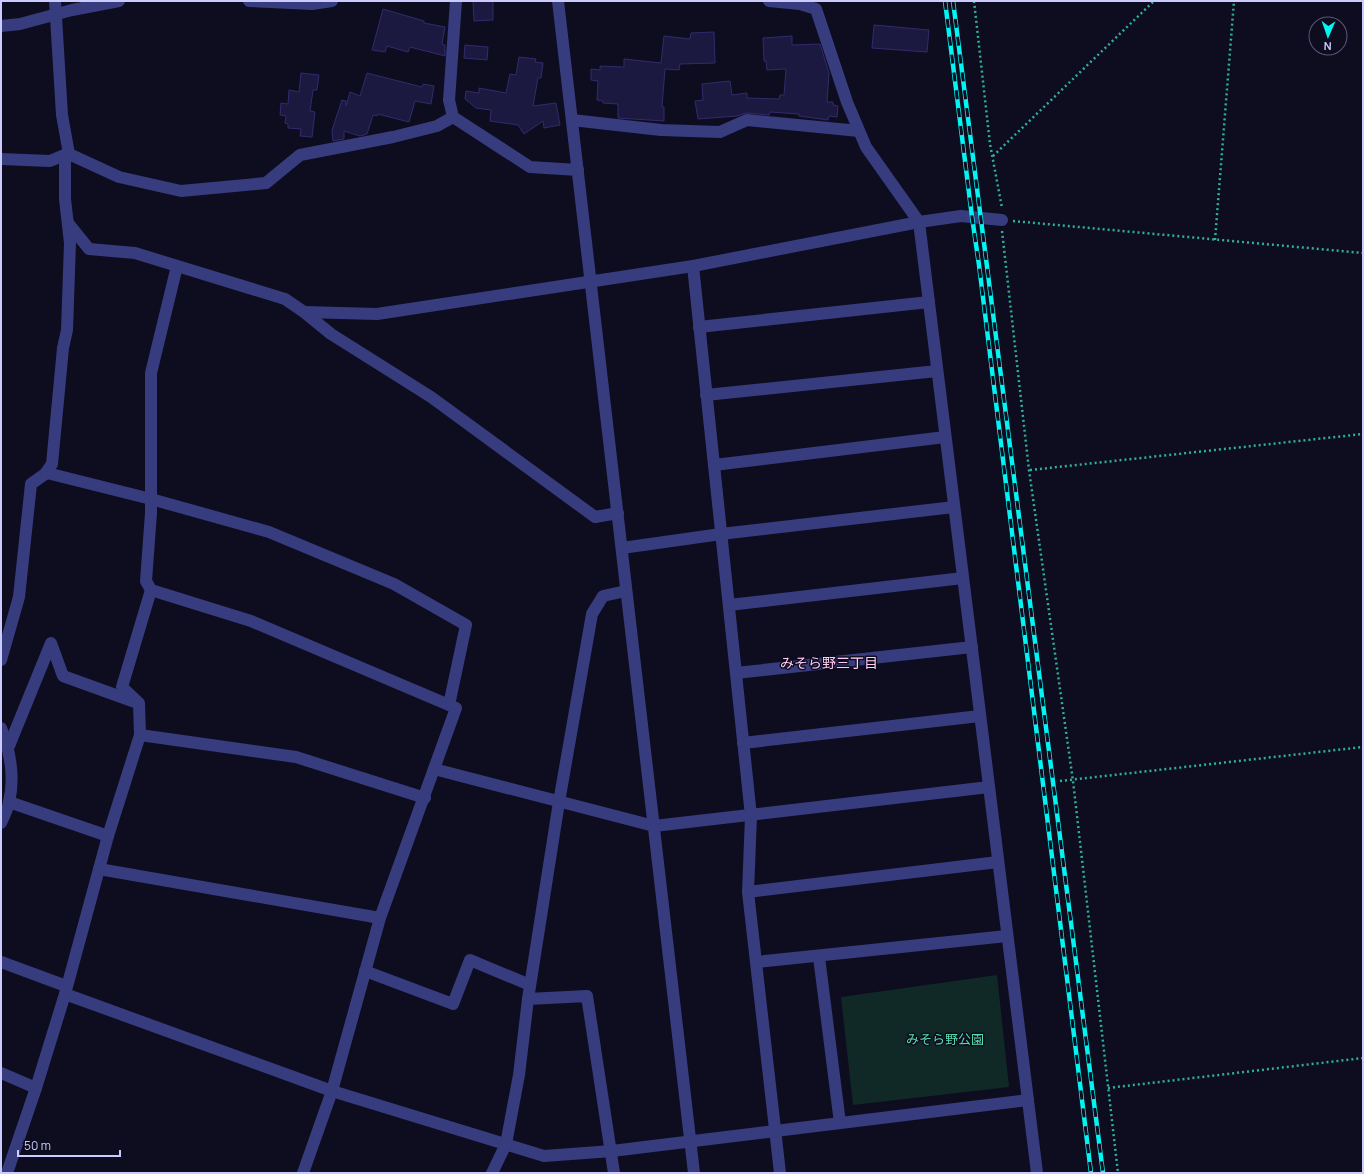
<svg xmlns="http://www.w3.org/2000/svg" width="1364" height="1174" viewBox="0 0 1364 1174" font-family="Manrope,'Noto Sans JP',sans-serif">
<rect width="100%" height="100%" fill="#0e0c1f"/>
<polygon fill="#102926" points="997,975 1009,1087 853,1105 841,997"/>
<g fill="#1c1940" stroke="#312b6c">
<polygon points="473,1 493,1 493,20 474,21"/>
<polygon points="383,9 424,21 424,23 445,27 442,44 445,45 445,56 410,47 408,52 387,46 385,52 372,50"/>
<polygon points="874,25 929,30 927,52 872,48"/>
<polygon points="714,32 715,63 680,64 679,70 665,69 662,107 664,107 664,121 618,118 618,104 603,103 603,101 597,100 598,81 591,80 591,69 600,70 600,66 624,67 624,59 661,63 664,36 690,39 691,33"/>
<polygon points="792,36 792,45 820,44 829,73 827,102 833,102 833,105 838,106 837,117 829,116 828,120 799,116 799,114 770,112 769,115 747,113 737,116 698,119 695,101 703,100 702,84 730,81 732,95 747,93 747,98 779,99 780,95 784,95 786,69 767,70 766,61 764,61 763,38"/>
<polygon points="465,45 488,47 487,60 464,58"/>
<polygon points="519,57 536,59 535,62 543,63 541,78 538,78 533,106 556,103 560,125 544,128 543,121 524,134 518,125 490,121 491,110 476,108 465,99 466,91 479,93 479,88 506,93 510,74 516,75"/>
<polygon points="301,73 319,75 317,90 313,90 310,111 315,112 312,137 300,136 301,129 288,128 288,124 285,123 286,116 280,115 281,103 288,104 289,90 299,92"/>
<polygon points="367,73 422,87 423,84 434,86 431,104 415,101 409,122 378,114 377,116 373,115 367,134 360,136 344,131 344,139 333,141 332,130 342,100 346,101 346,106 350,92 360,96"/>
</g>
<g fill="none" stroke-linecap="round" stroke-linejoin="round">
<g stroke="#2eb09a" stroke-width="2.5" stroke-dasharray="2 3" stroke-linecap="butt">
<polyline points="974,1 990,144 1002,208"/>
<polyline points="993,156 1154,1"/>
<polyline points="1013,221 1363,253"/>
<polyline points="1002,231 1029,470 1073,781 1118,1173"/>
<polyline points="1215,240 1234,1"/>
<polyline points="1030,470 1363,434"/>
<polyline points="1060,781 1363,747"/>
<polyline points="1108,1088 1363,1058"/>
</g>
<g stroke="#373c7e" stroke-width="12">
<polyline points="249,1 312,4 332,1"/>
<polyline points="456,1 449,100 453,117 530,167 578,170"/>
<polyline points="558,1 694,1173"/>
<polyline points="769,1 800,4 816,9 847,102 866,147 919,222 1037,1173"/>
<polyline points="1,26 20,24 72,10 119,1"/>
<polyline points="572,120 661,130 720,132 747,120 859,131"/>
<polyline points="69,154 119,177 181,191 266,183 300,155 393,137 437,126 453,117"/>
<polyline points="1,159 50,161 69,153"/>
<polyline points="68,223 89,249 135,253 285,299 304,312 331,334 431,397 595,517 618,513"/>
<polyline points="693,266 751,816 748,892 780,1173"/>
<polyline points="304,312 377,314 693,266 919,222 961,216 1002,220"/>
<polyline points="699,327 929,302"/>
<polyline points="706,395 937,371"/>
<polyline points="714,465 945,437"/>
<polyline points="47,473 151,499 269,532 394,584 466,625 449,705"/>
<polyline points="622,548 721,534 954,507"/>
<polyline points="151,590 251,621 456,708 380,918 332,1091 303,1173"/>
<polyline points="729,605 963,578"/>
<polyline points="1,660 19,597 31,484 45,474 52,464 63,348 67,330 70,243 65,199 65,161 69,154 62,115 55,1"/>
<polyline points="736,673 972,647"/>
<path d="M1,728C10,750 15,778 9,802C8,809 4,816 1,823"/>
<polyline points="140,735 296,757 425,798"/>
<polyline points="743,743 980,716"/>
<polyline points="9,746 51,643 63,676 135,702"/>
<polyline points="434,769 654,826 989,787"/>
<polyline points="9,802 108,836"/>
<polyline points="99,869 380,918"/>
<polyline points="748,892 998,862"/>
<polyline points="819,957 840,1123"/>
<polyline points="1,962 66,986"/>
<polyline points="756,962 1007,936"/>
<polyline points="365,971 453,1004 470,960 530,985"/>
<polyline points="65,994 332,1091 544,1156 612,1151 1028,1100"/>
<polyline points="528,999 587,996 614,1173"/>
<polyline points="1,1073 36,1088"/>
<polyline points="7,1173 36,1088 65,994 108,836 140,735 139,703 122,687 151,590 146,581 151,513 151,373 177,266"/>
<polyline points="492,1173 506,1144 519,1075 528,999 559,802 592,614 603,596 626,591"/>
</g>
<defs>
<g id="rail">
<polyline points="945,1 972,217 979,265 1091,1173"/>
<polyline points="953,1 1103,1173"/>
</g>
</defs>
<use href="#rail" stroke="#01f5f3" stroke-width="4.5"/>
<use href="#rail" stroke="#0e0c1f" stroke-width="3" stroke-dasharray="9" stroke-linecap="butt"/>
</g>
<g text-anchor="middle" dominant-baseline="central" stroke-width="3" stroke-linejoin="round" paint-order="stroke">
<g font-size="13" fill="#58deae" stroke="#0e0c1f">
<text x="945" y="1039">みそら野公園</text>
</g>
<g font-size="14" fill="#ffcdf2" stroke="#0e0c1f">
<text x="829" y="662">みそら野三丁目</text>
</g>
</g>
<rect width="1364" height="1174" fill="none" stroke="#cbcbff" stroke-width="4"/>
<g transform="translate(1328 36) rotate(182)"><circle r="19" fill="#0e0c1f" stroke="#5a5879"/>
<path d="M0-3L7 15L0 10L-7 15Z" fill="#01f5f3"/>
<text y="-6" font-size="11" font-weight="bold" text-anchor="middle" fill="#cbcbff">N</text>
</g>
<path d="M18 1150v6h102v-6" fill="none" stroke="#cbcbff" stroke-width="2"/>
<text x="24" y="1150" font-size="12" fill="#cbcbff" stroke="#0e0c1f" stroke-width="3" paint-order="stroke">50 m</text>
</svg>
